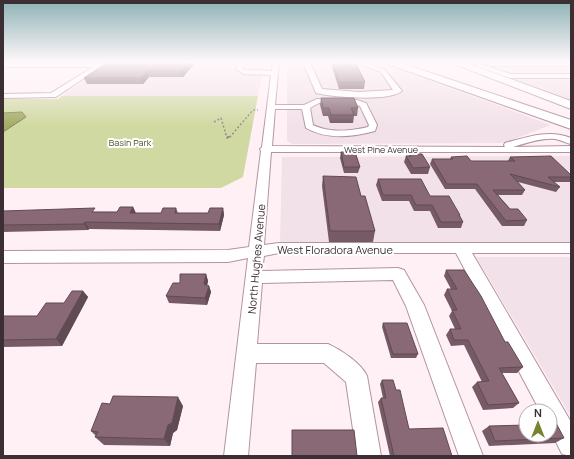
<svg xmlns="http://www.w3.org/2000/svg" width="574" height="459" viewBox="0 0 574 459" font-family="Manrope,sans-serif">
<rect width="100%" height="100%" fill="#fff0f5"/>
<g fill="#f2e1e8">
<polygon points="111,62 265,62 258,96 62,96"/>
<polygon points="287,62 379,62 551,125 504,143 292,144 287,141"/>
<polygon points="467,62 571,62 571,100 562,96"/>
<polygon points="571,156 571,243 280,243 282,157"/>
<polygon points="476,257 571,257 571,417 522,334"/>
</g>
<polygon fill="#d1d9a2" points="62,96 258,96 243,177 221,188 3,188 3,99 58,99"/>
<polygon fill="#a4ac65" stroke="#858656" points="22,112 26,117 3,132 3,113"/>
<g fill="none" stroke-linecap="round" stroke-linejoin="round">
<defs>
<g id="minor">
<polygon points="102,62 108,62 56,97 3,98 3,94 51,93 93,67 3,67 3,63 99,63"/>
<path d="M239,62H245L242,68L245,70L272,71L273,62H279L275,105H304L317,99L357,100L366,103L377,125L375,131C353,137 327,140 306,128L302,109H275L272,146L505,147L504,145L505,143C527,137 549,129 571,138V144C566,143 561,140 555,139C541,138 527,143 513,147L571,146V152H271L264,245L279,243H571V253H472L571,422V456L562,454L550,430V411H540L456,253H279L264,256L262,271L398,268L404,270L424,305L483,456H459L406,306L393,280L262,283L257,344H328C341,350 361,363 367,376L381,456H357L346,382L324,363H256L248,456H224L248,258L228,262L3,263V251L228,250L249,247L261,151L260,149L262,147L271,75L244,74L236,69ZM319,103L355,104L360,106L369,125L368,127C351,131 329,133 313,125L310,108Z"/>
<path d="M303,62H309L311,65L322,89L359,92L393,90L381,72L356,62H363L385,70L402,91C388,102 333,97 316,93Z"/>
<polygon points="571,62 571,66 489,66 486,64 489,62"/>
<polygon points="476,64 480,64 511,74 571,74 571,78 510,78 476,66"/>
</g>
<g id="highway">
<polygon points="387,62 398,62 571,120 571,129 388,64"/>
<polygon points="453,62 464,62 571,101 571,109 454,64"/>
</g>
</defs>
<use href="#minor" stroke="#b493a0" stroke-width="2"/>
<use href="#highway" stroke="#b493a0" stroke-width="2"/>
<polyline stroke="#998b90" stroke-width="1.5" stroke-dasharray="2 2" stroke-linecap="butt" points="214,122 221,118 227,138 229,138 253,110 258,110"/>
<polyline stroke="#998b90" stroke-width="2" stroke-dasharray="2.5 2.5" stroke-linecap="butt" points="227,137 230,137"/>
<use href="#minor" fill="#fff" fill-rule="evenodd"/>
<use href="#highway" fill="#fff" fill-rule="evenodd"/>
</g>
<g fill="#765a65">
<polygon points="108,62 196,62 183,77 149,77 143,84 87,84 84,78"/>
<polygon points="333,62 355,62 365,82 364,89 339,89 332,67"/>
<polygon points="321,98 358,108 357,116 354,116 353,123 330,123 328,116 323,116 320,105"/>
<polygon points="341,152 360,167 358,173 344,173 340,158"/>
<polygon points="410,154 430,167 428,174 411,174 404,162 406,156 409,156"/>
<polygon points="451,157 471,161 508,161 510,157 571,175 571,180 570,182 554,182 560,187 556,192 518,182 525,190 522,195 498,195 510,209 527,220 524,226 502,226 475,189 445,189 430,164 432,159 450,159"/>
<polygon points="323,176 361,196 375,231 373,242 329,242 322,186"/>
<polygon points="378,179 430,196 460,215 460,216 463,222 461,228 438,228 430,211 414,211 409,201 382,201 376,185"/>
<polygon points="133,207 136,213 161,213 176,208 178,213 208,213 223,208 224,215 220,231 89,229 88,230 3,232 3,211 117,212"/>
<polygon points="446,270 505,342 523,367 517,373 502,373 519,403 513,408 483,410 472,387 477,382 482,382 464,345 451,346 446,335 450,329 455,329 449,316 452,311 444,295 447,289 451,289 444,276"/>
<polygon points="206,274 208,281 207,285 209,286 211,292 207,305 169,303 166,296 180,283"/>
<polygon points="83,291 88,297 62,346 3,347 3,316 37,316 64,303"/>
<polygon points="383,323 418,354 416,358 391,358 382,327"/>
<polygon points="382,380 396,390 409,429 452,456 390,456 378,402 381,398 383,398 380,384"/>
<polygon points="183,406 177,430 173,433 170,446 104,445 95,437 96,436 91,431"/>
<polygon points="489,426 564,438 555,443 489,446 482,431"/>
</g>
<g fill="#604a53">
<polygon points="190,62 196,62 183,77 181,71"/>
<polygon points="147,71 149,77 143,84 141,78"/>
<polygon points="133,207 136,214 130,213"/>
<polygon points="223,208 224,215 220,231 219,224"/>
<polygon points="85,222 89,229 88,230 84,224"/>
<polygon points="206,274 208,281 206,291 204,284"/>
<polygon points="209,286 211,292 207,305 205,298"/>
<polygon points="83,291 88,297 62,346 56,339"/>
<polygon points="178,397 183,406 177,430 173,433 170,446 164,439 168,425"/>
</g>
<g fill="#896976" stroke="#604a53">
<polygon points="108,62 190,62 181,71 147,71 141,78 84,78"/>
<polygon points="333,62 355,62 365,82 339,82"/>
<polygon points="321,98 354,98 358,108 351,108 354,115 331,115 329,108 323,108"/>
<polygon points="341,152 355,152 360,167 344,167"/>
<polygon points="410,154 422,154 430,167 413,168 406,156 411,156"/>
<polygon points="467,156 471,161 515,161 510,157 551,156 571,175 571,177 548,177 560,187 510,174 525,190 493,190 510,209 518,209 527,220 506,221 477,184 447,184 432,159 453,159 451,157"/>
<polygon points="323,176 356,177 361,196 365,196 375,231 330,231"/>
<polygon points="378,179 421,179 430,196 449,196 460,215 459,215 463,222 441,222 432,205 416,205 411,195 383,195"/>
<polygon points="120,207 133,207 130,213 161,213 163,208 176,208 175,213 208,213 210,208 223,208 219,224 85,222 84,224 3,225 3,211 95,208 92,212 117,212"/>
<polygon points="446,270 464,270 481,296 505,342 508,342 523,367 499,368 519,403 488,405 477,382 489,381 468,340 454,340 450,329 461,329 452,310 457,310 447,289 457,289"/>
<polygon points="180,274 206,274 204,284 209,286 205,298 166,296 173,283 180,283"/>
<polygon points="72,291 83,291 56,339 3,340 3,316 37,316 46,303 64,303"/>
<polygon points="383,323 407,323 418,354 393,354"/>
<polygon points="382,380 393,380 396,390 400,390 409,429 443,428 452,456 394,456 381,398 386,398"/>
<polygon points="113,396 178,397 172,423 168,425 164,439 95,437 98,432 91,431 102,403 110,404"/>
<polygon points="556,423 564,438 495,441 489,426 526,425 526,435 550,435 550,424"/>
<polygon points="292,430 354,430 357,456 292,456"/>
</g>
<linearGradient id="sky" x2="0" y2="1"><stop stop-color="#8db1b4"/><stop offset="0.49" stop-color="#fff8fa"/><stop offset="1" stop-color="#fff8fa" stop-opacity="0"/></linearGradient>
<rect width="574" height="126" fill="url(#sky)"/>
<g text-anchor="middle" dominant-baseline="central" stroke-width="4" stroke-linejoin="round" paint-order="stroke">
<g font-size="9" fill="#4c521d" stroke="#fff">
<text x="130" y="142">Basin Park</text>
</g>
<g font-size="9" fill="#3c2f34" stroke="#fff">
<text x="381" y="149">West Pine Avenue</text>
</g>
<g font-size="11" fill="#3c2f34" stroke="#fff">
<text x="335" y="249">West Floradora Avenue</text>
<text transform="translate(256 259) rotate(-85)">North Hughes Avenue</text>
</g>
</g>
<rect width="574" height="459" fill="none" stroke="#3c2f34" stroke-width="8"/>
<g transform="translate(538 423)"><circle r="19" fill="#ffffff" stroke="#b1acae"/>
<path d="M0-3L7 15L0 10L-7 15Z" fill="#7a822e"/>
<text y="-6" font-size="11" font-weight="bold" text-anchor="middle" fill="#3c2f34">N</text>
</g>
</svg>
